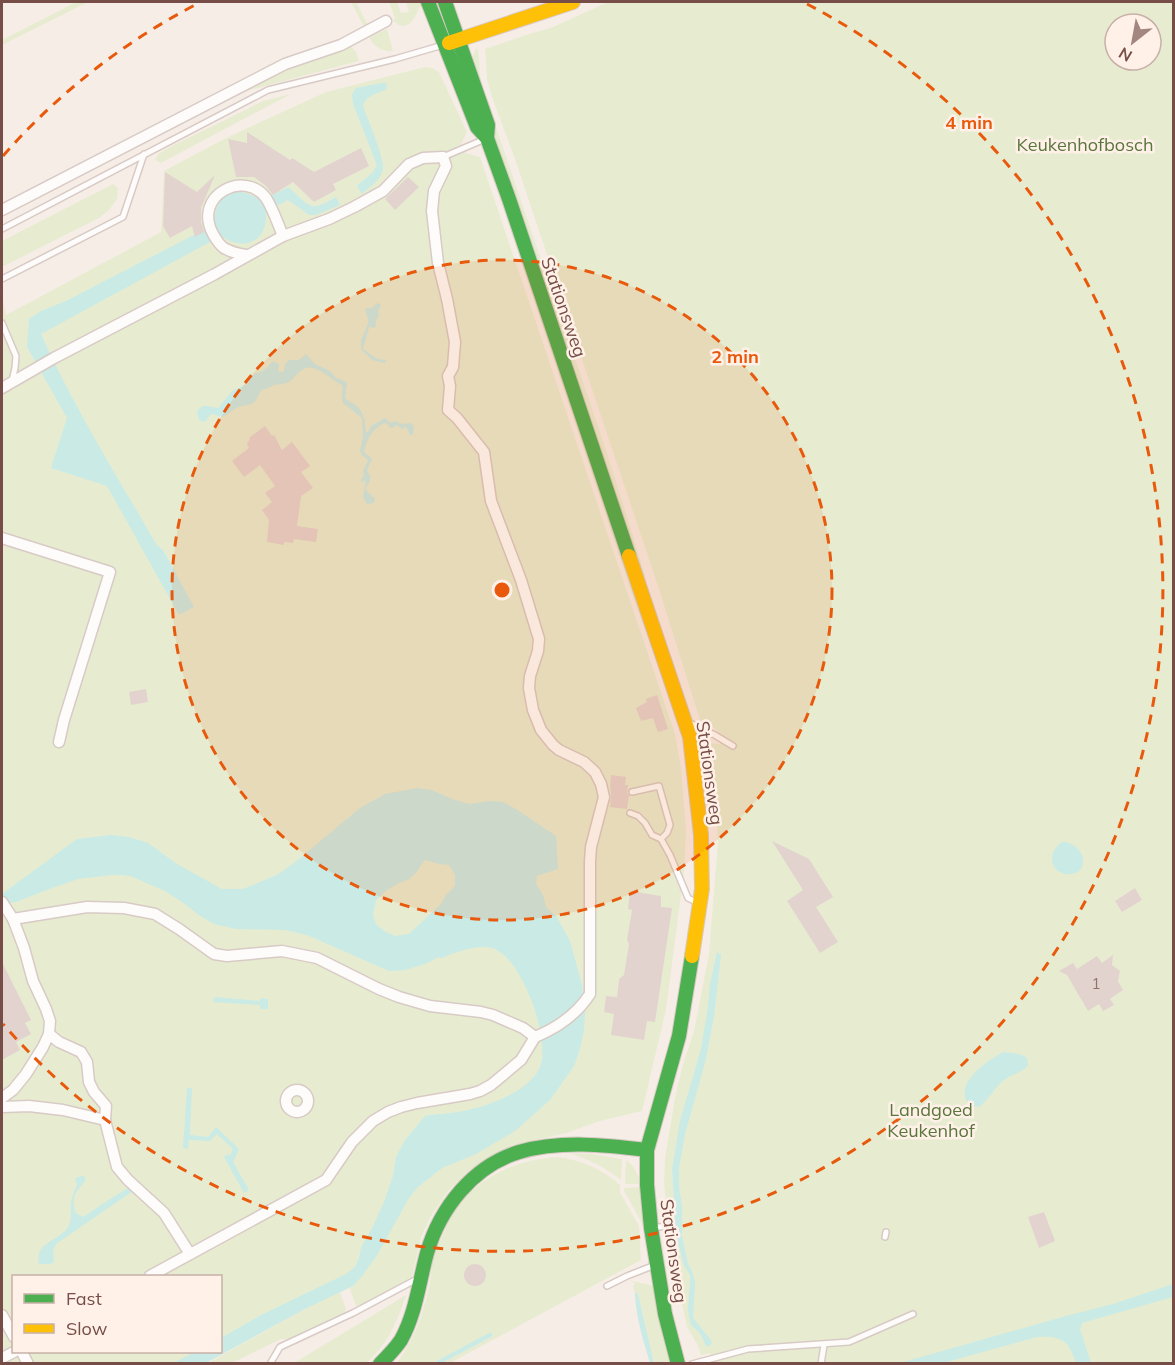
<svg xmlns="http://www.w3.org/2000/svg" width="1175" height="1365" viewBox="0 0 1175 1365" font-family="Mulish,sans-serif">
<rect width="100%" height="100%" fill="#f7ede7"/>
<g fill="#e7ecd1" fill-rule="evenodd">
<polygon points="76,2 88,2 2,45 2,40"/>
<path d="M351,2H356L373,35L387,29L393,51C385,52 379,49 373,44Z"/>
<path d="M389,2H397L401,13L409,12L406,2H424L425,4L419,8C415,20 405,34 393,20L395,18Z"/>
<path d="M608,2H1173V1363L713,1364L710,1353L701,1355L697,1344L687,1327L672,1257L664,1183L665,1158L676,1093L683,1064L694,1031L709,954L718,842L715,793L707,743L720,744L717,730L700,720L660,592L517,165L491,94L487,79L485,49L529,34L553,27ZM1115,24H1151V60H1115ZM677,1140L678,1244L676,1234L672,1169Z"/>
<polygon points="349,45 356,52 359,61 246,91 245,90 280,72"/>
<path d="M477,47C481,60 478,73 482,86L602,438L625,510L645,576L643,577L472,68V58Z"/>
<polygon points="425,67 432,68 439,72 467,132 461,144 465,153 480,157 675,734 681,769 686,830 684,872 666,1010 642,1111 600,1121 567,1133 513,1145 485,1160 466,1173 449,1190 431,1216 421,1237 412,1277 365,1304 356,1306 349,1287 353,1285 221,1347 220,1276 14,1276 14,1352 212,1352 189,1363 2,1363 2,300 3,300 6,315 161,232 164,171 226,138 326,92"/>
<polygon points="291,94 161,163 155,160 158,154 168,148 263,101"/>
<polygon points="486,157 491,167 661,670 660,671 632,594"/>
<polygon points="113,184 118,188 117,199 109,210 99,218 2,267 2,241"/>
<path d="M568,1153L593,1154L620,1159H622L621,1180C605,1167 588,1159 568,1153Z"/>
<path d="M558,1157C582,1160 602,1169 620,1185V1192L639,1226L641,1260L450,1363H442L493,1336L491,1333L433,1363L396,1364C414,1340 422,1317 429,1288C431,1278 431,1267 434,1256C436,1250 438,1245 441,1239C444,1234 445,1228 448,1222C471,1179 512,1160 558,1157Z"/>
<path d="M626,1160C634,1166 639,1174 640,1184H626L625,1183Z"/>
<polygon points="640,1187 644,1225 643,1225 624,1191 624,1188"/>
<polygon points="629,1280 654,1286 672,1363 654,1363 638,1294 636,1292 635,1294 633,1286 635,1283"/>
<polygon points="340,1292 346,1309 344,1316 298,1340 281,1339 232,1363 206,1364 303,1310"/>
<path d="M406,1295C397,1322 388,1344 366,1363H294Z"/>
</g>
<g fill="#c9eae5" fill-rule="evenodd">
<path d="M382,83H386L387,86L386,90C377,93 365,96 363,106C367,117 385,160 383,169C381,180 369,187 362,194L357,186L373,172L377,165L353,104L352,94L356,88Z"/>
<path d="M288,187C296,192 306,208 317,206C323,205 330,200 336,197L340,205L316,215H309L288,200L266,212C268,242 244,252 221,236L41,334C73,406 117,476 156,544L163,550L194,607L179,615L107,486L51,468L67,418L27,347L29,319L41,311L66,301L215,224C213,195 237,183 260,200L273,195Z"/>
<path d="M377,303L381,305L378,311L379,316L377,318L375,328L369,327L363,349C373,355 373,359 386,360L385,363L372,360L361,349V340L368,324V319L365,310L367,308H372Z"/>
<path d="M306,354L315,364L330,371L336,378L345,381L347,384L345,398C348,401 351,402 354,404C364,411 365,420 366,432H368L371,426L385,418L391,423L395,421L402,424L410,423L414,426L413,435H410L406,427L402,429L397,425L392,428L389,427L388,424L384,423C372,430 367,438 364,452L372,459L367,470C368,472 369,474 370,476C372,481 366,485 366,490L375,499L374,503L367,504L363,498L366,481L360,482L364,475L363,470L368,461L367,459L362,455L360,451L363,437L362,418L343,403C340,395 344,391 342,385C332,380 324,371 313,368C300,365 297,377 289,382C285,384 279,384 274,385C269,387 267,389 261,390C254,406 255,403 239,407C233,409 228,415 222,417L213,414L210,415L205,422L199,420L197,413C201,402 209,407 218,408L232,391L247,384C251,372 253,376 262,371C267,369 269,364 273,361L279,364L278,371L280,372L284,371L285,364L289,360H299Z"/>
<path d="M417,788L432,790L452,799L469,804L489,801L503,802L516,809L556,836L558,869L537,876L536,884L543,895L546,907L556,916L570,941L582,985L585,1012L584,1030L580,1049L574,1066L550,1100L515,1131L476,1154L442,1168L418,1187L409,1198L376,1257L362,1276L353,1286L303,1310L206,1363H173L195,1352H220L221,1338L261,1315L346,1274L355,1267L359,1258L361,1248L373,1226L384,1202L393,1176L396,1157L405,1140L425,1116C435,1114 446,1114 457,1112C483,1108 533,1092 541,1064C546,1046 537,1013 530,997C524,982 511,956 495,949C481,943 456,952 442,958L439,957L425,964L405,970L389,971L307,935L285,930L236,929L214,924L200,916L182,902L165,891L130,876L121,875H111L78,879L52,888L16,902L8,903L2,907V894L77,839L111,835L129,837L148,843L177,864L222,889H243L277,875L294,863L360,808L385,794ZM425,860L439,864L449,865L455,875V886L446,895L441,904L409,934L395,936L384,931L376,924L373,915L376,900L387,890L399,883L408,880L415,874Z"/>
<path d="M1062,842C1080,841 1092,867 1075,873C1055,880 1042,856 1062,842Z"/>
<polygon points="717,952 721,955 714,1017 705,1063 685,1134 679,1168 679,1187 682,1206 682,1236 688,1264 692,1271 695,1283 693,1318 710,1339 712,1343 710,1346 706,1346 700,1333 691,1325 689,1317 688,1309 690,1282 690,1275 684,1265 676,1234 672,1169 680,1121 701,1049 708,1006 710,984"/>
<polygon points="214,997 260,1001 261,998 268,999 268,1009 260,1009 260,1005 213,1002"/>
<path d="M1003,1052C1012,1053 1020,1053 1027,1058L1028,1065C1022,1073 1015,1073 1007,1078C995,1085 990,1099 979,1107C972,1107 967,1104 965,1097C961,1078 989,1060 1003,1052Z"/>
<polygon points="187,1088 192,1088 190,1135 208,1137 216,1127 239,1149 233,1162 249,1190 244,1193 224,1157 228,1154 230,1156 233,1149 217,1134 210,1141 189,1140 188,1149 183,1148"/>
<path d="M84,1176L86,1179C77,1193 70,1194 76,1213L83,1217L110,1199L130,1187L133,1191L56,1244L53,1250L54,1262L51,1264H39C34,1244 56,1241 66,1230C73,1223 70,1212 71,1203C72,1196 74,1191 77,1185L75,1179L77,1177Z"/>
<path d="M1173,1284V1297L1082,1323L1080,1329L1091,1363H1076C1069,1341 1062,1335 1037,1337L943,1363H900L1066,1316L1113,1304Z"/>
<path d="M636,1292L638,1294L654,1363H650C643,1340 636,1317 635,1294Z"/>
<polygon points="491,1332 493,1336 442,1363 433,1363"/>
</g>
<g fill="#e3d3cf">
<polygon points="247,132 290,160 292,158 314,172 361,148 369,166 333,184 336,190 314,202 293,182 273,195 266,186 254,177 236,177 228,139 247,143"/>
<polygon points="165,172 197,192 215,175 201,208 201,222 204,232 195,237 192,226 170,238 163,226"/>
<polygon points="408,177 419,187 395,210 385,199"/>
<polygon points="265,426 272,436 274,435 282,450 292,442 310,466 301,472 313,488 301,496 297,526 318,529 316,542 294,539 293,543 284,542 284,545 267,542 269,520 262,510 272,502 265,493 275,486 260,465 244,477 232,461 249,448 247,443 250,440 249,438"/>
<polygon points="146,689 148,702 131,705 129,692"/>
<polygon points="657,695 668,729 658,732 653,718 641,721 636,708 647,702 646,699"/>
<polygon points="611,775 626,777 625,785 628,785 627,793 629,795 627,809 610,807 611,798 611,792 610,788"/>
<polygon points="772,841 809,859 833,897 816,907 838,942 820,953 787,901 803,890"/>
<polygon points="1135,888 1142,900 1122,912 1115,901"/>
<polygon points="630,891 661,896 661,907 672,908 655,1022 647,1021 644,1040 611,1035 614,1014 604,1012 606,996 617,997 619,979 624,975 629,944 627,940 632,910 628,909"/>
<polygon points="1113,955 1112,965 1120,971 1118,981 1123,990 1110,999 1114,1005 1103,1011 1099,1004 1088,1011 1067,975 1059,971 1073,963 1077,969 1097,956 1102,963"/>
<polygon points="2,962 31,1020 25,1023 31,1034 16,1042 20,1050 2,1060"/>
<polygon points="1044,1212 1055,1241 1039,1248 1028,1217"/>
<circle cx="475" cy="1275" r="11"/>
</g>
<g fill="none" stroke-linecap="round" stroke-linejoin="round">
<defs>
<g id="lane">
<polyline points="443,157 485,139"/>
<polyline points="2,229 268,90 395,59 443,45"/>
<polyline points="2,279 123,217 144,154"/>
<polyline points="2,323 16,356 15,368 12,381"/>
<polyline points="690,723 713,734 733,746"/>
<polyline points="632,792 659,786 670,825 667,833 661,839"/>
<polyline points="630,813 638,816 645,823 652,835 661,839 670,855 688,898 698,903"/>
<polyline points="652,1228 666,1226"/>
<polyline points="885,1237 886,1232"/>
<polyline points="607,1286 627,1276 655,1265"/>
<polyline points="270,1364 280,1347 353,1313 417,1279"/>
<polyline points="692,1364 748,1349 849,1342 913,1314"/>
<polyline points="821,1364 824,1345"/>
</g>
<g id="street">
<polyline points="2,210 285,64 341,45 386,21"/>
<path d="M246,255C239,254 231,252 224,248C219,245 216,239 213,234C192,195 245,169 266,198C273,209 278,224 283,236"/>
<path d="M2,388L54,358L215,274L283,236L329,219L354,207L383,191L409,164L423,158L443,157L446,166L434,191L432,211L438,263L447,299L455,342L453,367L448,376L450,386L448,410L457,418L484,452L491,501L521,580L539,639L538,651L530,676L529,688L533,710L541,730L553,745L559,750L584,762L595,772L601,784L604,797L591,847L590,861V994C577,1014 557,1028 535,1037L523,1028L493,1015L481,1012L430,1006L399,997L379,989L317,958L282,951L227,956L214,954L179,929L155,914L124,908L87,907L13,919L2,902"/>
<polyline points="2,538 110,572 64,720 59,742"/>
<polyline points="49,1034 59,1042 81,1052 87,1062 89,1082 94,1092 106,1106 105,1120 117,1167 128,1180 164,1213 190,1254"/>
<circle cx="297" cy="1101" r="11"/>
<polyline points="2,1098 13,1090 26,1074 43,1047 49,1034 50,1021 46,1009 33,981 24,948 13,919"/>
<polyline points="2,1107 29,1106 63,1110 105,1120"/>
<polyline points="150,1276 326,1180 352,1142 373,1121 388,1112 401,1107 417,1103 470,1094 480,1091 491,1085 521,1060 535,1037"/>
<polyline points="2,1315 14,1337"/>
<polyline points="22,1352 28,1364"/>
<polyline points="2,1358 14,1352"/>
</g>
<g id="fast">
<polyline points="428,2 477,127 487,138 509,199 629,556"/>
<polyline points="445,2 488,125 487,138"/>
<path d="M380,1364C388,1356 395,1349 401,1340C416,1313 419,1282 427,1253C440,1208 473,1166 519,1152C560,1140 606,1145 647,1150"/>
<polyline points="678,1364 665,1314 651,1228 647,1185 647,1150 679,1036 692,956"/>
</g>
<g id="slow">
<polyline points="449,43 573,2"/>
<polyline points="629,556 690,737 701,835 702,889 692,956"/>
</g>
</defs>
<use href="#lane" stroke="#d8cac5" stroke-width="8"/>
<use href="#street" stroke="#d8cac5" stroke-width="13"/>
<use href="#fast" stroke="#d7c8c4" stroke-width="16"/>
<use href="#slow" stroke="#d7c8c4" stroke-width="16"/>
<use href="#lane" stroke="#fefcfb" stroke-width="5"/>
<use href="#street" stroke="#fefcfb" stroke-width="10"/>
<use href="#fast" stroke="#4caf50" stroke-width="14"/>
<use href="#slow" stroke="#ffc107" stroke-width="14"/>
</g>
<circle cx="502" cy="590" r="330" fill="#e8590c" fill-opacity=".12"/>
<g fill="none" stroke="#e8590c" stroke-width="3" stroke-dasharray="10 8">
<circle cx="502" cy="590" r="330"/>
<path d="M3 156A661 661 0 0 1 197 4M807 4A661 661 0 1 1 3 1024"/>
</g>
<g text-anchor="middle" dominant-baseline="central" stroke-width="5" stroke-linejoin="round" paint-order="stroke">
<g font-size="15" fill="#93726b">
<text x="1096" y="983">1</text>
</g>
<g font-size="18" fill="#59763c" stroke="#fff1e8">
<text x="1085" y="144">Keukenhofbosch</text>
<text x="931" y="1109">Landgoed<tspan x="931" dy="21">Keukenhof</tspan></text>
</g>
<g font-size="18" fill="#764e47" stroke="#fff1e8">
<text transform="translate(564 307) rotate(71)">Stationsweg</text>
<text transform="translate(710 773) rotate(82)">Stationsweg</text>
<text transform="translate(674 1251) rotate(82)">Stationsweg</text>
</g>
</g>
<circle cx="502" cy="590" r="9" fill="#e8590c" stroke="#fff1e8" stroke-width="3"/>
<g font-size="18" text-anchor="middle" font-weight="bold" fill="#e8590c" stroke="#fff1e8" stroke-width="5" stroke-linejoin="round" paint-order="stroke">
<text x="969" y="129">4 min</text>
<text x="735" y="363">2 min</text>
</g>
<rect width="1175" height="1365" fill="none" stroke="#764e47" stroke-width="6"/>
<rect x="12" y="1275" width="210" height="78" fill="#fff1e8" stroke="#c8b0a8" stroke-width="1.5"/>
<rect x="24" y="1294" width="30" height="9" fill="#4caf50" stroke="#c8b0a8" stroke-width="1.5"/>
<text x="66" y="1305" font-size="18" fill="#764e47">Fast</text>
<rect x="24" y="1324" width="30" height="9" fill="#ffc107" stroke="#c8b0a8" stroke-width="1.5"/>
<text x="66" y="1335" font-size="18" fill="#764e47">Slow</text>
<g transform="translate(1133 42) rotate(211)"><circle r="28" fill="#fff1e8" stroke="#c8b0a8" stroke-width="1.5"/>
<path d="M0-4.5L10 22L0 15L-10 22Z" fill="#a3867f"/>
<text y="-9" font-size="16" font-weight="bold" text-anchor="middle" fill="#764e47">N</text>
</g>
</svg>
